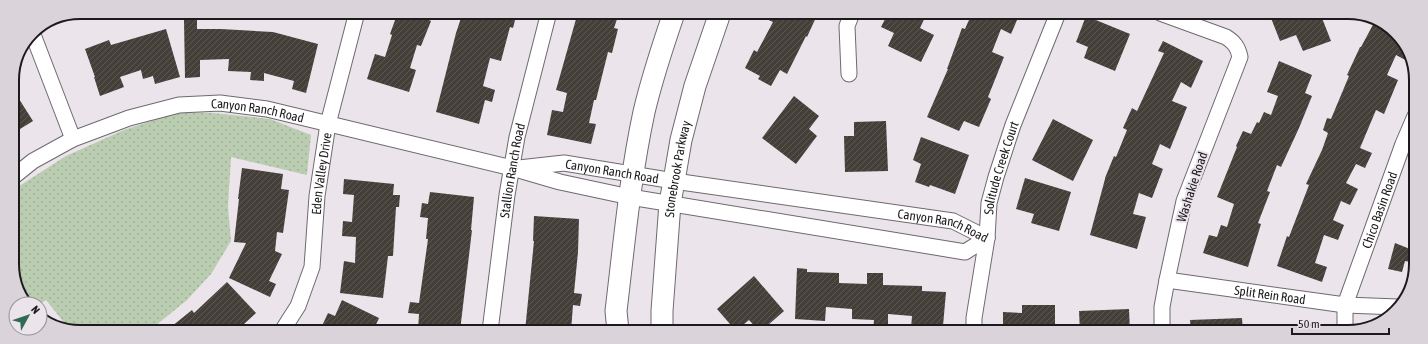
<svg xmlns="http://www.w3.org/2000/svg" width="1428" height="344" viewBox="0 0 1428 344" font-family="'Asap Condensed',sans-serif">
<defs>
<pattern id="grass-dots" width="8" height="8" patternUnits="userSpaceOnUse"><rect width="8" height="8" fill="#bbcdb1"/><path d="M2 2h.1M6 6h.1" fill="none" stroke="#a0af98" stroke-width="1.8" stroke-linecap="round"/></pattern>
<pattern id="building-hatch" width="6" height="6" patternUnits="userSpaceOnUse"><rect width="6" height="6" fill="#453f3a"/><path d="M-1 1l2-2M0 6l6-6M5 7l2-2" fill="none" stroke="#5d5854"/></pattern>
</defs>
<rect width="100%" height="100%" fill="#ebe4eb"/>
<polygon fill="url(#grass-dots)" points="178,112 213,113 270,119 311,135 307,175 231,157 228,207 231,241 211,274 187,300 149,331 71,331 46,300 40,304 28,304 13,277 13,190 66,156 124,130"/>
<g fill="url(#building-hatch)">
<polygon points="398,12 429,12 427,19 431,21 421,46 417,45 410,68 416,70 409,92 367,79 375,54 385,57 392,35 390,34"/>
<polygon points="463,12 517,12 513,28 510,27 501,61 490,58 483,86 495,90 492,102 485,100 479,124 436,112 456,33"/>
<polygon points="578,12 587,15 588,12 605,13 618,16 614,28 618,29 612,53 608,52 596,100 594,100 589,123 596,124 591,144 547,135 552,110 563,112 567,93 556,90"/>
<polygon points="753,13 818,13 807,37 806,36 787,74 780,70 771,86 758,79 760,76 745,68 754,50 757,52 773,22"/>
<polygon points="888,13 927,13 920,28 934,35 921,62 888,46 894,33 881,27"/>
<polygon points="972,13 1020,13 1011,34 1001,29 992,52 1004,57 988,97 991,99 979,127 964,121 959,131 927,117 948,69 947,69 962,28 965,29"/>
<polygon points="1269,13 1320,13 1331,41 1303,51 1296,35 1280,41"/>
<polygon points="1086,16 1130,34 1115,71 1084,58 1088,47 1076,42"/>
<polygon points="197,19 197,29 221,29 273,32 318,44 306,93 292,89 294,81 264,73 264,81 250,80 251,72 228,71 229,59 200,60 200,77 185,78 184,20"/>
<polygon points="1375,21 1396,32 1413,64 1396,55 1387,75 1398,80 1384,114 1376,110 1360,148 1372,153 1365,168 1356,164 1346,183 1358,189 1350,205 1341,201 1333,220 1344,225 1338,240 1324,235 1315,263 1327,267 1322,282 1277,266 1287,236 1289,237 1309,185 1306,184 1322,150 1328,133 1323,130 1327,118 1331,119 1349,76 1347,75 1360,47 1361,47"/>
<polygon points="166,29 180,77 155,84 153,76 143,79 141,70 120,77 124,87 100,96 94,77 95,77 85,49 109,40 111,45"/>
<polygon points="1163,41 1203,61 1191,88 1181,82 1172,101 1187,107 1170,149 1160,144 1152,164 1163,169 1152,198 1139,193 1133,214 1146,217 1137,249 1090,235 1105,179 1105,178 1114,156 1116,157 1127,130 1123,128 1132,108 1137,111 1164,53 1158,51"/>
<polygon points="1279,61 1312,75 1305,93 1312,96 1299,128 1281,167 1277,165 1267,191 1270,192 1258,223 1261,224 1248,267 1203,253 1209,235 1217,237 1221,225 1227,227 1234,204 1217,197 1237,147 1236,146 1243,131 1251,134 1257,122 1259,123 1264,112 1271,115 1278,96 1267,92"/>
<polygon points="12,88 33,121 12,134"/>
<polygon points="794,96 819,116 809,129 817,136 796,164 762,138"/>
<polygon points="1053,119 1093,140 1073,181 1032,160"/>
<polygon points="886,121 888,171 845,172 844,136 854,136 854,122"/>
<polygon points="921,137 969,155 955,194 930,185 929,187 915,182 921,164 913,160"/>
<polygon points="242,168 283,174 281,189 289,190 283,233 277,232 275,251 282,254 269,281 276,284 270,297 229,278 246,243 234,242 239,199 238,199"/>
<polygon points="1025,178 1071,192 1059,231 1031,223 1034,214 1016,209"/>
<polygon points="344,179 394,184 393,195 400,195 399,207 396,207 393,256 388,256 383,298 340,293 344,261 355,263 356,237 342,236 343,221 352,222 354,195 343,194"/>
<polygon points="430,192 474,197 471,230 472,230 460,331 418,331 419,314 408,313 410,302 419,303 428,239 426,239 428,218 420,217 422,203 428,204"/>
<polygon points="534,216 579,219 578,252 574,293 582,294 580,306 573,305 571,331 525,331 534,241 533,241"/>
<polygon points="1395,243 1415,251 1415,263 1405,261 1402,272 1388,269"/>
<polygon points="797,268 807,269 807,272 839,273 839,283 867,284 867,273 883,273 883,285 922,286 922,291 946,292 943,326 927,326 927,330 911,329 912,316 888,314 888,331 873,331 874,320 852,319 852,309 826,307 825,321 795,319"/>
<polygon points="754,276 784,311 761,331 759,331 749,320 736,331 717,309"/>
<polygon points="227,282 256,313 244,324 250,331 166,331 192,310 194,313"/>
<polygon points="342,300 379,318 373,331 333,331 322,326 328,313 335,316"/>
<polygon points="1022,305 1055,305 1055,332 1003,332 1003,312 1022,313"/>
<polygon points="1129,309 1130,332 1080,332 1079,311"/>
<polygon points="1242,318 1243,332 1191,332 1190,320"/>
</g>
<g fill="none" stroke-linecap="round" stroke-linejoin="round">
<defs>
<g id="street">
<path d="M1160,13L1226,37C1234,42 1238,47 1240,57L1184,201L1167,280L1162,307V332"/>
<polyline points="32,32 73,139"/>
<polyline points="849,74 847,26 852,13"/>
<path id="s1" d="M519,168L564,163L674,181L953,221L987,238"/>
<path id="s2" d="M13,177L33,161L73,139L129,118L179,105L220,103L267,109L512,168L560,182L630,197L965,252L987,238"/>
<path id="s3" d="M1167,280L1345,305L1398,307"/>
<path id="s4" d="M282,331L298,306L312,267L317,196L328,124L357,12"/>
<path id="s5" d="M490,331L507,195L517,137L549,12"/>
<path id="s6" d="M974,332V318L987,238L989,203L996,177L1013,125L1058,13"/>
<path id="s7" d="M1345,332V305L1403,144L1415,116"/>
</g>
<g id="secondary">
<path d="M618,331L616,311C624,245 630,177 644,112C652,78 663,45 674,13"/>
<path id="s8" d="M662,331V311L670,203L674,181L681,140L695,86L720,13"/>
</g>
</defs>
<use href="#street" stroke="#6f6970" stroke-width="17"/>
<use href="#secondary" stroke="#6f6970" stroke-width="23"/>
<use href="#street" stroke="#fff" stroke-width="15"/>
<use href="#secondary" stroke="#fff" stroke-width="21"/>
</g>
<g text-anchor="middle" dominant-baseline="central" stroke-width="4" stroke-linejoin="round" paint-order="stroke">
<g font-size="13" fill="#1c1a1c" stroke="#ebe4eb">
<text stroke="none"><textPath href="#s2" startOffset="262">Canyon Ranch Road</textPath></text>
<text stroke="none"><textPath href="#s6" startOffset="167">Solitude Creek Court</textPath></text>
<text stroke="none"><textPath href="#s8" startOffset="163">Stonebrook Parkway</textPath></text>
<text stroke="none"><textPath href="#s5" startOffset="162">Stallion Ranch Road</textPath></text>
<text stroke="none"><textPath href="#s1" startOffset="94">Canyon Ranch Road</textPath></text>
<text stroke="none"><textPath href="#s4" startOffset="165">Eden Valley Drive</textPath></text>
<text transform="translate(1192 187) rotate(-72)">Washakie Road</text>
<text stroke="none"><textPath href="#s7" startOffset="128">Chico Basin Road</textPath></text>
<text stroke="none"><textPath href="#s1" startOffset="430">Canyon Ranch Road</textPath></text>
<text stroke="none"><textPath href="#s3" startOffset="104">Split Rein Road</textPath></text>
</g>
</g>
<path d="M0 0H1428V344H0ZM80 19H1348A61 61 0 0 1 1409 80V264A61 61 0 0 1 1348 325H80A61 61 0 0 1 19 264V80A61 61 0 0 1 80 19Z" fill="#dad4da" fill-rule="evenodd"/>
<path fill="none" stroke="#1c1a1c" stroke-width="2" d="M80 19H1348A61 61 0 0 1 1409 80V264A61 61 0 0 1 1348 325H80A61 61 0 0 1 19 264V80A61 61 0 0 1 80 19Z"/>
<g transform="translate(28 316) rotate(50)"><circle r="19" fill="#ebe4eb" stroke="#989398"/>
<path d="M0-3L7 15L0 10L-7 15Z" fill="#306a54"/>
<text y="-6" font-size="11" font-weight="bold" text-anchor="middle" fill="#1c1a1c">N</text>
</g>
<path d="M1292 328v6h97v-6" fill="none" stroke="#1c1a1c" stroke-width="2"/>
<text x="1298" y="328" font-size="12" fill="#1c1a1c" stroke="#ebe4eb" stroke-width="3" paint-order="stroke">50 m</text>
</svg>
